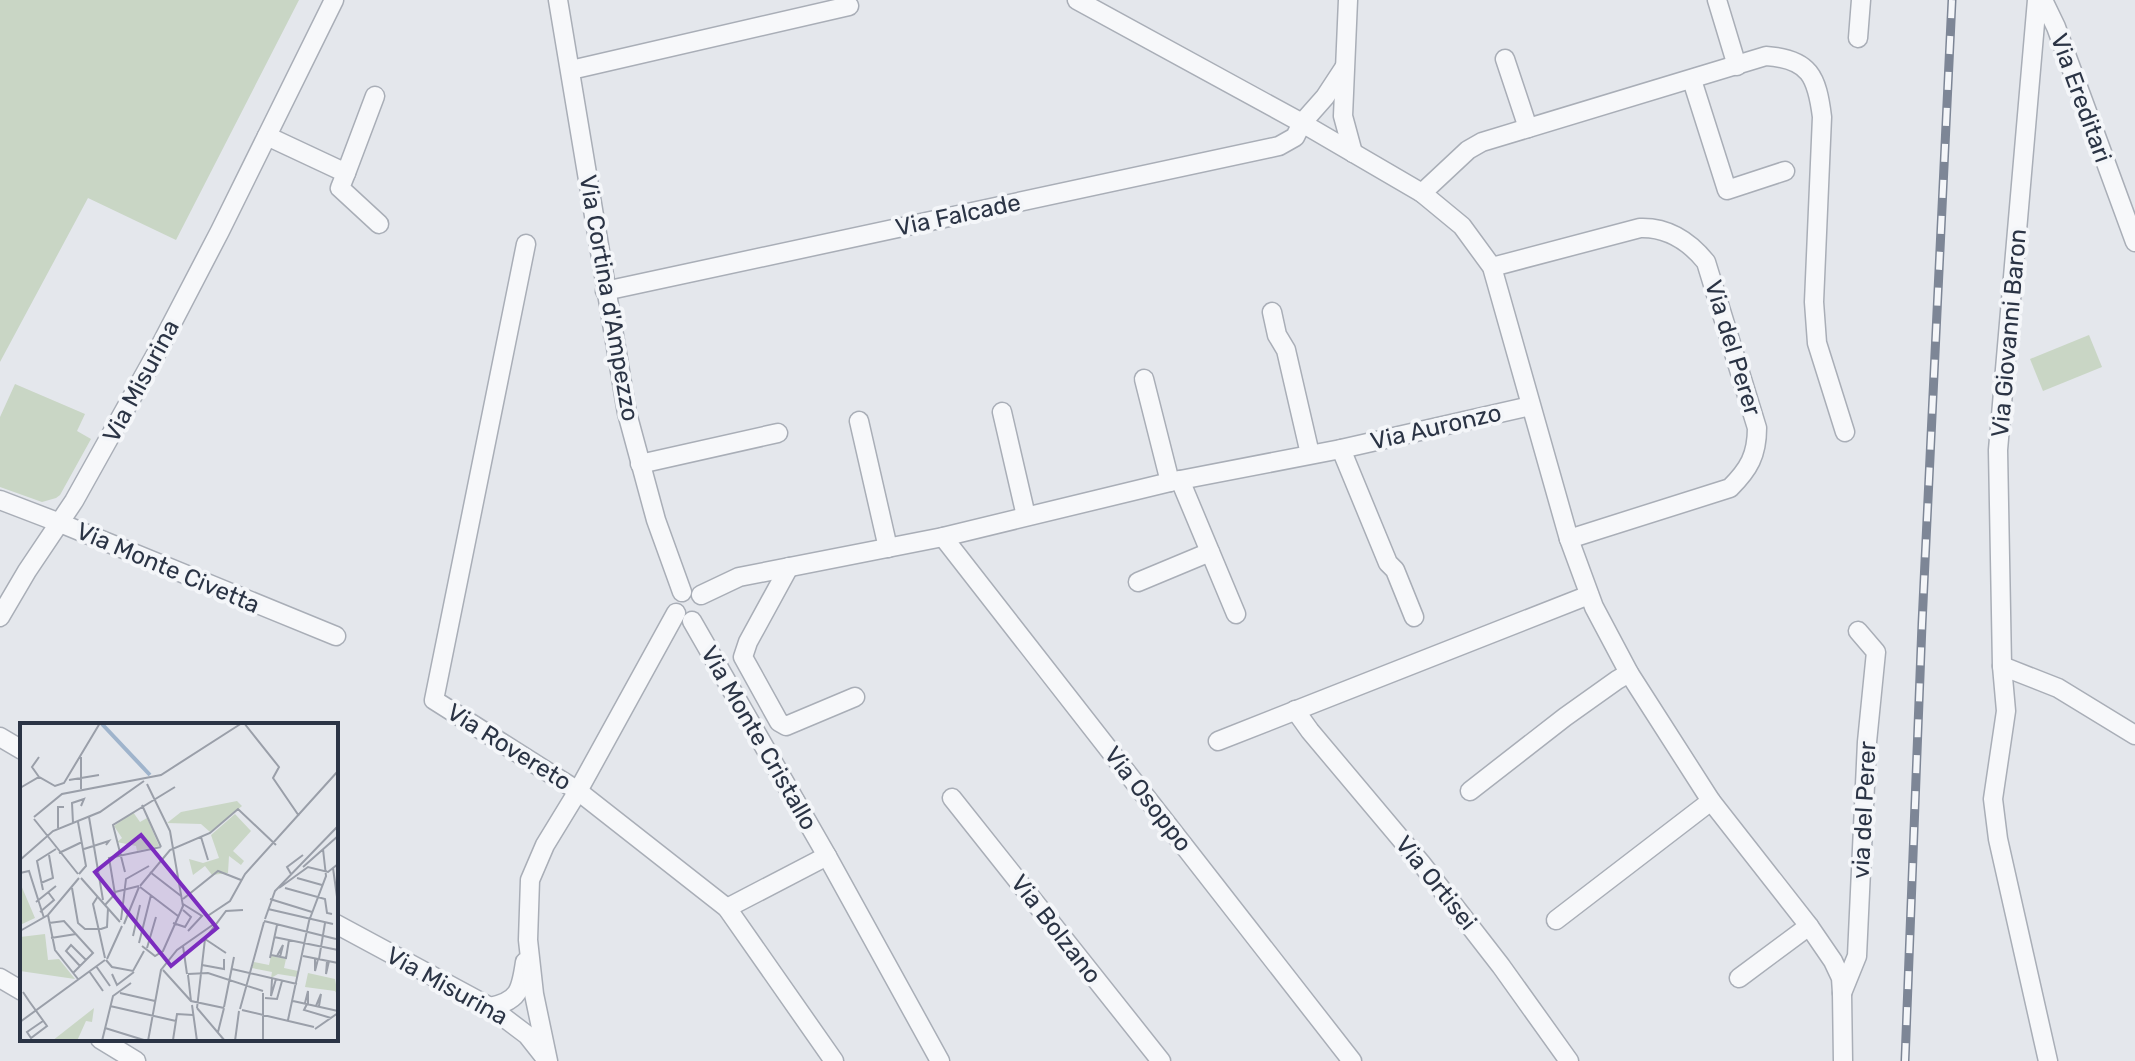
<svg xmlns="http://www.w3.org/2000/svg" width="2135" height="1061" viewBox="0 0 2135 1061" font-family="Rubik,sans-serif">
<rect width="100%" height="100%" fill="#e4e7ec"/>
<g fill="#c9d6c5">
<polygon points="0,0 299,0 176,240 88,198 0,362"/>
<polygon points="2089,335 2102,367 2043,391 2030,359"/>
<polygon points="15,384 85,414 77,431 91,439 60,495 56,498 42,502 0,487 0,417"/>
</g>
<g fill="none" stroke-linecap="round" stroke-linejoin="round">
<defs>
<g id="street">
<polyline points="558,0 627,413 656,520 682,592"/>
<polyline points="1077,0 1302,123 1422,193 1462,226 1492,267 1569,539 1594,607 1629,673 1711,801 1809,926 1833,961 1841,978 1842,993 1843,1061"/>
<polyline points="1348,0 1343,116 1353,153"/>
<polyline points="1717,0 1737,66"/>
<polyline points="2037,0 1998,450 2002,666 2006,711 1993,799 1998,839 2048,1061"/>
<polyline points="2043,0 2056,27 2135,242"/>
<polyline points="1858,38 1861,0"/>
<polyline points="1505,59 1528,128"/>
<polyline points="571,70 849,6"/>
<polyline points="1692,80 1727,190 1785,171"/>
<polyline points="267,136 346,173 340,188 379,224"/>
<polyline points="346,173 375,96"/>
<path d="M1422,193L1468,150L1482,142L1766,56C1810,59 1817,77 1822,117L1814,302L1817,343L1845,432"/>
<polyline points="526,244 434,700 578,791 727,908 834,1061"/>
<path d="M1492,267L1640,228C1668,227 1689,241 1706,262L1757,428C1757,455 1749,469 1730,488L1569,539"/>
<polyline points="605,291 1279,146 1295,137 1302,123 1325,97 1344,68"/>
<polyline points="1272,312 1277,335 1286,350 1310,454"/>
<polyline points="1144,379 1170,482"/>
<polyline points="1002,412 1026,516"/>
<polyline points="859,421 888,548"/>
<polyline points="1341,449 1388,563 1395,570 1414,617"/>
<polyline points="640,464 778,433"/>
<polyline points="1180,480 1236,614"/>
<polyline points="0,500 60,523 336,636"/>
<polyline points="943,537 1352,1061"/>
<polyline points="789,567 748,642 743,657 779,722 786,726 855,697"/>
<polyline points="1138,582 1210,552"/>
<polyline points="701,595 739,577 943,537 1170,482 1341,449 1530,406"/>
<polyline points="0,617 27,571 74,501 156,354 220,231 334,0"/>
<polyline points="692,621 827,856 940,1061"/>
<polyline points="2002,666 2058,688 2135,735"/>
<polyline points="1295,710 1310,731 1421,863 1501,966 1569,1061"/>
<polyline points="0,737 22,750"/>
<polyline points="1218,741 1589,595"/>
<polyline points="1470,791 1565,717 1617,680 1629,673"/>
<polyline points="952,798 1161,1061"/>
<polyline points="727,908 827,856"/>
<polyline points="1556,920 1711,801"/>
<polyline points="336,924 490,1007 527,1035 546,1059"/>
<polyline points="0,978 22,991"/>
<polyline points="1739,978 1809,926"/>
<polyline points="1842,993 1857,956 1867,742 1876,652 1858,631"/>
<path d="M490,1007C519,1001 521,990 525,962"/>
<polyline points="100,1039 136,1061"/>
<polyline points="548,1061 534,994 528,940 530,880 545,845 578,791 676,613"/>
</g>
</defs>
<use href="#street" stroke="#a9aeb7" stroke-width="21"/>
<use href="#street" stroke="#f7f8fa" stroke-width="18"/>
<defs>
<polyline id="rail" points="1905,1061 1922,624 1952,0"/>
</defs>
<use href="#rail" stroke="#7d8696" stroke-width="9"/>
<use href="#rail" stroke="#f4f6f9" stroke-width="6" stroke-dasharray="18" stroke-linecap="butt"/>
</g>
<g text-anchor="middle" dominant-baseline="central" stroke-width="8" stroke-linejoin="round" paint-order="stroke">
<g font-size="24" fill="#2b3445" stroke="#f4f6f9">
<text transform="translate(2081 98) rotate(70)">Via Ereditari</text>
<text transform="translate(958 215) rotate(-12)">Via Falcade</text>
<text transform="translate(609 298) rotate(80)">Via Cortina d'Ampezzo</text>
<text transform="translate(2009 333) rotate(-85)">Via Giovanni Baron</text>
<text transform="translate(1733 348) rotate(73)">Via del Perer</text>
<text transform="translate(141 381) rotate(-62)">Via Misurina</text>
<text transform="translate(1436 427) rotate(-13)">Via Auronzo</text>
<text transform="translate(168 568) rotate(23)">Via Monte Civetta</text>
<text transform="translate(759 738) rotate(60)">Via Monte Cristallo</text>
<text transform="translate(509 747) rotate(32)">Via Rovereto</text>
<text transform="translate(1148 799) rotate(52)">Via Osoppo</text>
<text transform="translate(1864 810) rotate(-87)">via del Perer</text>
<text transform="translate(1436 883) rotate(51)">Via Ortisei</text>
<text transform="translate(1056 929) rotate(52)">Via Bolzano</text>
<text transform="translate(447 986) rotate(29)">Via Misurina</text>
</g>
</g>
<g transform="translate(20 723)">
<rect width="318" height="318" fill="#e4e7ec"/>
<path d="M217,78L222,83L190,109L181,101L147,100L161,89ZM113,89L120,99L127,95L139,123L117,128L116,123L97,119L102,115L94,103ZM215,91L231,108L213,128L224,138L221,142L209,133L208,150L192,152L185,143L173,152L169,136L183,140L199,135L191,112ZM1,162L15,195L0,202V162ZM25,211L28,237L39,236L55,256L0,248V214ZM251,233L266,236L264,245L278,248L277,254L258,251L251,255L252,249L232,245L234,239L249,242ZM288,250L315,256L318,273L315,268L285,264ZM74,285L72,299L66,298L57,318H32Z" fill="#c9d6c5"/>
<path fill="none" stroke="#9fb4cc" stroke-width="4" d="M82,1L130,52"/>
<path fill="none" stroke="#9a9fa9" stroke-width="2" d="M224,0L259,44L253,55L279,93M19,54L12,44L19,34M49,57L79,52M0,65L19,54L35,63L44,60L80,0M61,66V34M122,82L141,124M14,94L42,71L141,52L222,0M69,94L83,177M14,96L58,151M58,99L66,143L59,151M53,100L52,80L64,76L61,83M38,105V84H44M181,114L188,137M64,126L89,118L86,122M39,130L62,119M0,137L33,108L80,89L124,58M283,144L318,113M313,145L318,181M105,149L93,102L155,64M130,149L161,173M0,150L9,148L24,195M271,151L267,144L283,132M61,155L100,199M277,155L302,162M21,160L33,155L29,132M120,163L150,127L190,110L218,86L256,122M120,164L158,193M52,165L58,200L65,206H81M259,165L288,144L308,149L318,141M265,165L305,176L307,190L312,191M23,167L17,138L36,126M95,169L119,163M78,173L73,181L85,235M163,176L198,148L221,157M250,176L292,189M16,179L36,163M163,181L182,193L168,208M85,182L95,171L89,135L141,124M248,186L313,201M20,189L34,177L28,169M28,192L35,227L58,256M186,194L210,178L225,151L318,48M245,196L255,168L318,103M101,197L106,156L129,143M244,198L316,216M29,200L44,198L73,230L53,250M153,200L165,204L171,194L163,187M104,201L119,164M81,206L87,204L88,185M0,208L28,192L59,155M113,213L120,182M254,214L318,227M31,215L56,211M185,216L206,230M119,220L131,172M122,223L135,233L143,228L163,183L150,108L127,61M163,223L167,251M127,225L136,194M251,232L266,235L269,217M257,233L263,222L260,234M283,233L318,240M250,235L257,202M295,235V248L298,236M87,236L102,203M299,236L305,200M86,237L92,244L113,248L124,228M307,238L306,251L309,238M182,242L204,246V236M60,243L46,228L51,222L66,237M76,243L90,263M212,246L277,261M143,247L171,278L204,285M69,248L83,268M92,251L97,262L114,249M168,251L188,250L243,268M168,252L171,278M252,256L251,273L256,256M3,269L9,278L27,303L11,315L7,309L23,298M100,270L135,278M243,270V318M245,275L257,276L262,258M273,278L318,288M285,280L288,268V281M287,281L284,287L311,295M172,282L177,318M90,283L156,298M296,283L301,271L299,283M204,284L214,234M177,285L185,216L206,188L223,187M177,285L205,318M220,286L244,199M222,287L294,304M268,297L289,198L306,153L303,126M0,299L85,237M85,305L127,318M295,306L318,290M198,309L204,285M153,317L157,291L173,292M82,318L93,273L111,260M128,318L141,247L157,227L194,201M215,318L219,288"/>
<path fill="#7b2cbf" fill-opacity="0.15" stroke="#7b2cbf" stroke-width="4" d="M121,112L197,205L151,243L75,149Z"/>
<rect width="318" height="318" fill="none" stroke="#2b3445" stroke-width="4"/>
</g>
</svg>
